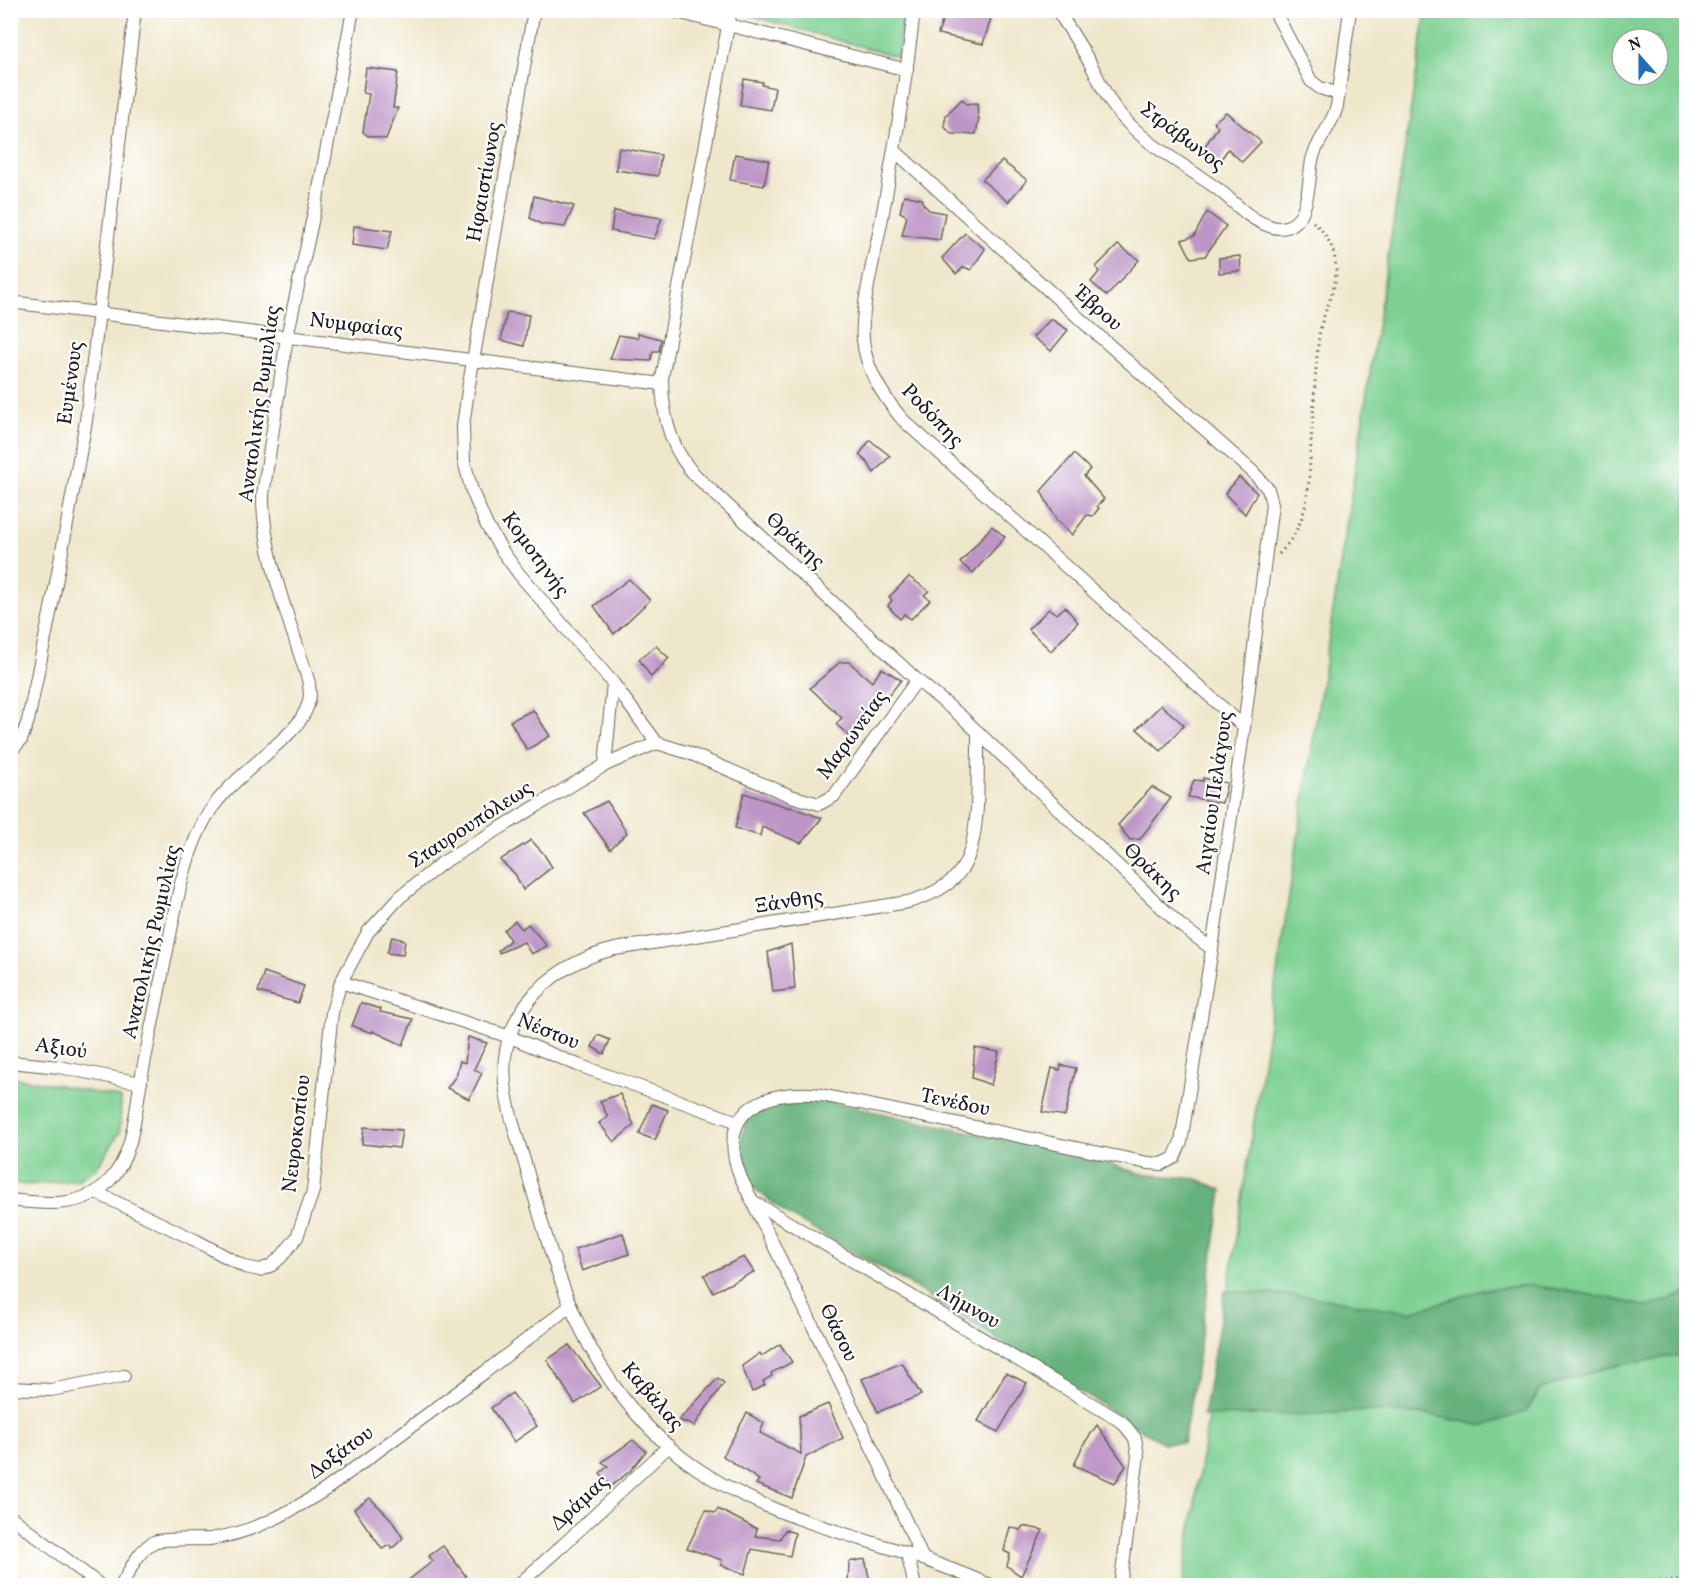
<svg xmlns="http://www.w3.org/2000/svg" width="1697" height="1596" viewBox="0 0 1697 1596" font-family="Vollkorn,serif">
<rect width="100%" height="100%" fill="#fff"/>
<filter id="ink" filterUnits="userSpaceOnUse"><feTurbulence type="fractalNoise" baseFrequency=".0167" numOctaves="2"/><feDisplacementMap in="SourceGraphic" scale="12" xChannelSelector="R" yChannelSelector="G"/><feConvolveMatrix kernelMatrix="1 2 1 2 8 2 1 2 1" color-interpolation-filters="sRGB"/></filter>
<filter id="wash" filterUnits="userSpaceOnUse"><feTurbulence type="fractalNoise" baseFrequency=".008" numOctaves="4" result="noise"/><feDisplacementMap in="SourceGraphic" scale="24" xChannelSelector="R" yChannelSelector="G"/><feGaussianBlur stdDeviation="1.35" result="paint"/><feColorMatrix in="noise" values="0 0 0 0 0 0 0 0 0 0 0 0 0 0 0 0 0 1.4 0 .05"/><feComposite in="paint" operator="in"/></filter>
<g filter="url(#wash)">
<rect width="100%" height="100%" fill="#efe7cb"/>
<g fill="#7dd092" stroke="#4c7657" stroke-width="1.5" fill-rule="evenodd">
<polygon points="753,10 904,11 898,57 752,16"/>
<path d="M1426,11H1686V1585L1182,1586ZM1622,39H1658V75H1622Z"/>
<polygon points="10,1077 58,1085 121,1098 120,1132 97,1168 77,1180 28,1185 11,1183"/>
</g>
<g fill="#66b27c" stroke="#41674c" stroke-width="1.5">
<polygon points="800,1096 1089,1157 1138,1173 1197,1179 1222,1190 1195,1378 1183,1443 1163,1443 1148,1434 908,1283 788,1215 749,1184 743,1170 740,1145 747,1117 762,1105"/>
<polygon points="1531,1285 1604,1297 1648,1307 1686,1293 1686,1354 1608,1367 1540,1389 1527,1411 1484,1426 1431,1415 1370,1411 1317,1414 1203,1416 1225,1291 1307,1296 1410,1312 1486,1289"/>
</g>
<g id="blocks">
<g fill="#bd95c6">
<polygon points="946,10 960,10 991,18 983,44 938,34"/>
<polygon points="366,68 398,72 393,108 398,108 386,139 368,136 363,132 369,94 363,93"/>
<polygon points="744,79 763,82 762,85 775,88 771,110 740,105"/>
<polygon points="962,99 966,104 977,103 978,117 979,118 976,134 951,134 944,126 946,115"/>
<polygon points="1226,112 1261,142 1242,162 1228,149 1217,165 1202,150 1218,127 1214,122"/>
<polygon points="619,148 661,155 658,176 616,170"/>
<polygon points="735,154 769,160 764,186 730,180"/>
<polygon points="1002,161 1027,180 1008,202 982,180"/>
<polygon points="904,195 922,199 923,204 929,210 945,213 940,240 902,235 907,216 900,212"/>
<polygon points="534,196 574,206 565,227 541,224 530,218"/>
<polygon points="614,211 662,218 654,239 611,231"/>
<polygon points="1207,212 1226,226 1205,256 1191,258 1182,240 1194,236"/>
<polygon points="354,226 392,231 387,250 352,245"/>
<polygon points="965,233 985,249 971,270 964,267 956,274 942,258"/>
<polygon points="1118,245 1139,260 1107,296 1091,282 1099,272 1096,267"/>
<polygon points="1240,256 1241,271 1219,273 1219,258"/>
<polygon points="507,312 529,315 524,346 501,340"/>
<polygon points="1051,319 1068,330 1051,351 1033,337"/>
<polygon points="638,333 661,339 659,351 653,351 651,361 610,359 619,335 638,338"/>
<polygon points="870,440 890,456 874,473 868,463 859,455"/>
<polygon points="1074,454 1090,469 1084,476 1104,499 1097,506 1099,508 1093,516 1087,515 1072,535 1057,521 1041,491"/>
<polygon points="1239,477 1257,493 1245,514 1225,494"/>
<polygon points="992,526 1005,537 973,573 960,563"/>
<polygon points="909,577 929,591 924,595 930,600 911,619 904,614 900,619 888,606 892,600 889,597"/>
<polygon points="629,579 650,600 614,634 594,606"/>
<polygon points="1065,607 1078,622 1051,651 1028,629 1049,609 1057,614"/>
<polygon points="656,646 669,658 651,677 639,659"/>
<polygon points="840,662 849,662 872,682 882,668 901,680 889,695 887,694 850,737 836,724 842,718 810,688"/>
<polygon points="1161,705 1184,725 1161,751 1137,729"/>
<polygon points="533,710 550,736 527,750 510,721"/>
<polygon points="1203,778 1227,783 1222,803 1188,797 1194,780 1203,781"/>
<polygon points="1152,787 1171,798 1140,839 1130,840 1118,825"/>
<polygon points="744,793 790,808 791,807 822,818 801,843 762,827 760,836 735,828"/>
<polygon points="607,801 627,833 610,849 584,813"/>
<polygon points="531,840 543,853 552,867 523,890 515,874 500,860"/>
<polygon points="515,921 522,929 528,924 547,946 531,954 524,942 499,953 498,951 510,940 504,930"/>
<polygon points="392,937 405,940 403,955 387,953"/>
<polygon points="791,944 795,989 773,992 768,952"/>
<polygon points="264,972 304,986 298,1003 258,992"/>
<polygon points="361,1003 381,1009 380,1012 413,1019 403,1045 373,1031 373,1033 352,1026"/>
<polygon points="598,1035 610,1040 604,1054 592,1047"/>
<polygon points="468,1037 487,1043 474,1069 482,1073 469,1099 447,1088 456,1076 460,1061 465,1063"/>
<polygon points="975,1048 999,1052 991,1085 972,1078"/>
<polygon points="1061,1065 1076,1068 1065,1116 1042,1112 1052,1068 1060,1070"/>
<polygon points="620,1094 634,1125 614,1142 599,1123 608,1117 600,1101"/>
<polygon points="652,1104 668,1110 655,1140 639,1134"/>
<polygon points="364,1127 402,1130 399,1148 362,1144"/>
<polygon points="623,1233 629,1254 582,1271 575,1249"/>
<polygon points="744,1257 754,1272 713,1292 704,1275"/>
<polygon points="780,1344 792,1362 771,1373 772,1376 763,1381 765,1385 752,1392 742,1366 760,1353 762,1356"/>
<polygon points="569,1345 601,1386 575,1404 547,1360"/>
<polygon points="902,1363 921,1395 878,1412 862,1379"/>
<polygon points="1006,1373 1027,1383 998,1432 978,1421"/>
<polygon points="718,1378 724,1383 694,1426 679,1420"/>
<polygon points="512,1393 537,1426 514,1442 491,1408"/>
<polygon points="828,1404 843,1438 806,1457 792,1498 756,1484 759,1480 723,1456 747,1413 764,1423 760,1433 801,1454 799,1416"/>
<polygon points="1097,1425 1126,1466 1115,1483 1074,1465 1083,1445"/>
<polygon points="633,1440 646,1451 630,1471 611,1486 600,1473 608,1466 602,1462"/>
<polygon points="370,1498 390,1518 403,1538 392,1549 391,1545 382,1549 354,1509"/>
<polygon points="718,1509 757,1529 755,1536 780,1539 785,1530 795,1533 790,1556 752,1549 745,1574 721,1565 722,1560 687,1548 706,1510 715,1513"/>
<polygon points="1023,1526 1043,1530 1021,1576 1007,1566 1010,1554 1004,1551 1010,1527 1020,1530"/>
<polygon points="443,1546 466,1576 455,1586 401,1586 433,1561 429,1556"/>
<polygon points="865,1559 871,1586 848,1586 849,1562"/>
</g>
</g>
</g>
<g filter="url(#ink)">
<use href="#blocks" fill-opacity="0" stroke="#666359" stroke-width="1.5"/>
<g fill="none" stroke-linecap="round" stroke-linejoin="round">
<defs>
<g id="minor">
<polyline points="534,10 468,390 463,426 464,461 472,491 487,526 503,552 519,574 613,683 657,743 689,753 791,796 819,804 834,796 917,680"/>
<polyline points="669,10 907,70"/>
<path d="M731,10L662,378C662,415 671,453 699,479L917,680L962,717L1180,925L1212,949"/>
<path d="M914,10C906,82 894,152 881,223C875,255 860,309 863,340C866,370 884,398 903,420L1244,727"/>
<path d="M1057,10C1069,28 1081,46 1091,65C1099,79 1105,95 1115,108C1141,143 1185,165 1219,190C1234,202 1249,219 1267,225C1275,229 1286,229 1293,224C1309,214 1309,177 1312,160C1317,140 1332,126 1337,106L1350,10"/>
<polyline points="1274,10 1311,81 1320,88 1339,94"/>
<path d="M894,150L1090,328L1253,472L1268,489L1272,504L1244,727L1212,949L1181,1142L1174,1158L1162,1164L1148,1163L821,1095C762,1088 714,1113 741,1178L877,1458L923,1559"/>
<polyline points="10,302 662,384"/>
<path d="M978,732C978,757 978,782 977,807C973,861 964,886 908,902L615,949C564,961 517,995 506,1050C499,1089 515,1129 526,1167C558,1280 584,1379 680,1456C745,1507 826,1528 903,1552C934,1562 963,1574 993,1586"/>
<polyline points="10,752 21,740 28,721 54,594 86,421 135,10"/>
<polyline points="605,765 613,683"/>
<polyline points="341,982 510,1037 578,1065 738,1122"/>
<polyline points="10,1062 59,1067 141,1083"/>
<polyline points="95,1192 195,1240 245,1267 260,1270 272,1265 282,1256 297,1237 313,1191 332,1012 341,982 368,932 400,897 442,863 605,765 657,743"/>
<path d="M10,1200C45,1204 82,1209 109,1181C135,1155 135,1109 142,1074C151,1031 159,988 168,945C176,905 183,864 201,827C216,794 248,771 274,747C289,734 304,721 309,701C311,695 309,689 309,683C292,626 262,554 263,495L287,337L318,194L353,10"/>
<polyline points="754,1202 1122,1422 1135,1438 1138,1456 1120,1586"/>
<polyline points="10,1388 51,1390 124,1376"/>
<polyline points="10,1516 101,1586"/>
<polyline points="907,1553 915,1586"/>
<path d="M121,1586C129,1572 139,1549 154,1542C163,1538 197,1540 210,1539C253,1533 288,1513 325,1490L485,1372L570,1306"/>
<polyline points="517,1586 563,1545 669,1446"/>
</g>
</defs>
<use href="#minor" stroke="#666359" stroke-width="14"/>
<g stroke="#666359" stroke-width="3" stroke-dasharray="1.5 4.5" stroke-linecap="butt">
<path d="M1279,554C1312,519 1308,486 1311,442C1314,407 1315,371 1319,336C1322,313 1336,293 1336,270C1336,251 1327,233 1313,222"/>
<polyline points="1617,1586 1640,1581 1686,1581"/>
</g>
<use href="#minor" stroke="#fff" stroke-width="12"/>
</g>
</g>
<g text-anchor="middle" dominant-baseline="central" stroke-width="4.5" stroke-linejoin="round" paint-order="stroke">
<g font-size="21" fill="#1c1c1c" stroke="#fff">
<text transform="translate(1182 137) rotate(37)">Στράβωνος</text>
<text transform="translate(485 182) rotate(-80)">Ηφαιστίωνος</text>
<text transform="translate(1098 309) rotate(42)">Έβρου</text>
<text transform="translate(356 326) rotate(7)">Νυμφαίας</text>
<text transform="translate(71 383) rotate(-82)">Ευμένους</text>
<text transform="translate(260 404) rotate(-82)">Ανατολικής Ρωμυλίας</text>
<text transform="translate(932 416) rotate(46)">Ροδόπης</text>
<text transform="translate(795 541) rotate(43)">Θράκης</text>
<text transform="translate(535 555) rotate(54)">Κομοτηνής</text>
<text transform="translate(853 735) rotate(-54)">Μαρωνείας</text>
<text transform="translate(1215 793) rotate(-82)">Αιγαίου Πελάγους</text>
<text transform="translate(471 825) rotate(-33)">Σταυρουπόλεως</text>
<text transform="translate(1152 872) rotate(44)">Θράκης</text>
<text transform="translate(789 902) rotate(-9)">Ξάνθης</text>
<text transform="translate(152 942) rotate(-77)">Ανατολικής Ρωμυλίας</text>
<text transform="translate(548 1032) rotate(22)">Νέστου</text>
<text transform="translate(61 1049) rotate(8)">Αξιού</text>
<text transform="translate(955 1103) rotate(12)">Τενέδου</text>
<text transform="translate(297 1134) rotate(-83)">Νευροκοπίου</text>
<text transform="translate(968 1307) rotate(30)">Λήμνου</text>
<text transform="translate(838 1333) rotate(64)">Θάσου</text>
<text transform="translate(652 1397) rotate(49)">Καβάλας</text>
<text transform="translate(341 1453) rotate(-36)">Δοξάτου</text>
<text transform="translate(580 1503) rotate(-43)">Δράμας</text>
</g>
</g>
<rect width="1697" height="1596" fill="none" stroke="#fff" stroke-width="36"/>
<g transform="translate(1640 57) rotate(339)"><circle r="28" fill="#ffffff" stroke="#a4a4a4" stroke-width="1.5"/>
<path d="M0-4.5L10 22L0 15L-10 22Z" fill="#1f6fb2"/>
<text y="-9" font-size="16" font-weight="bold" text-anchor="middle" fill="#1c1c1c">N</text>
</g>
</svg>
